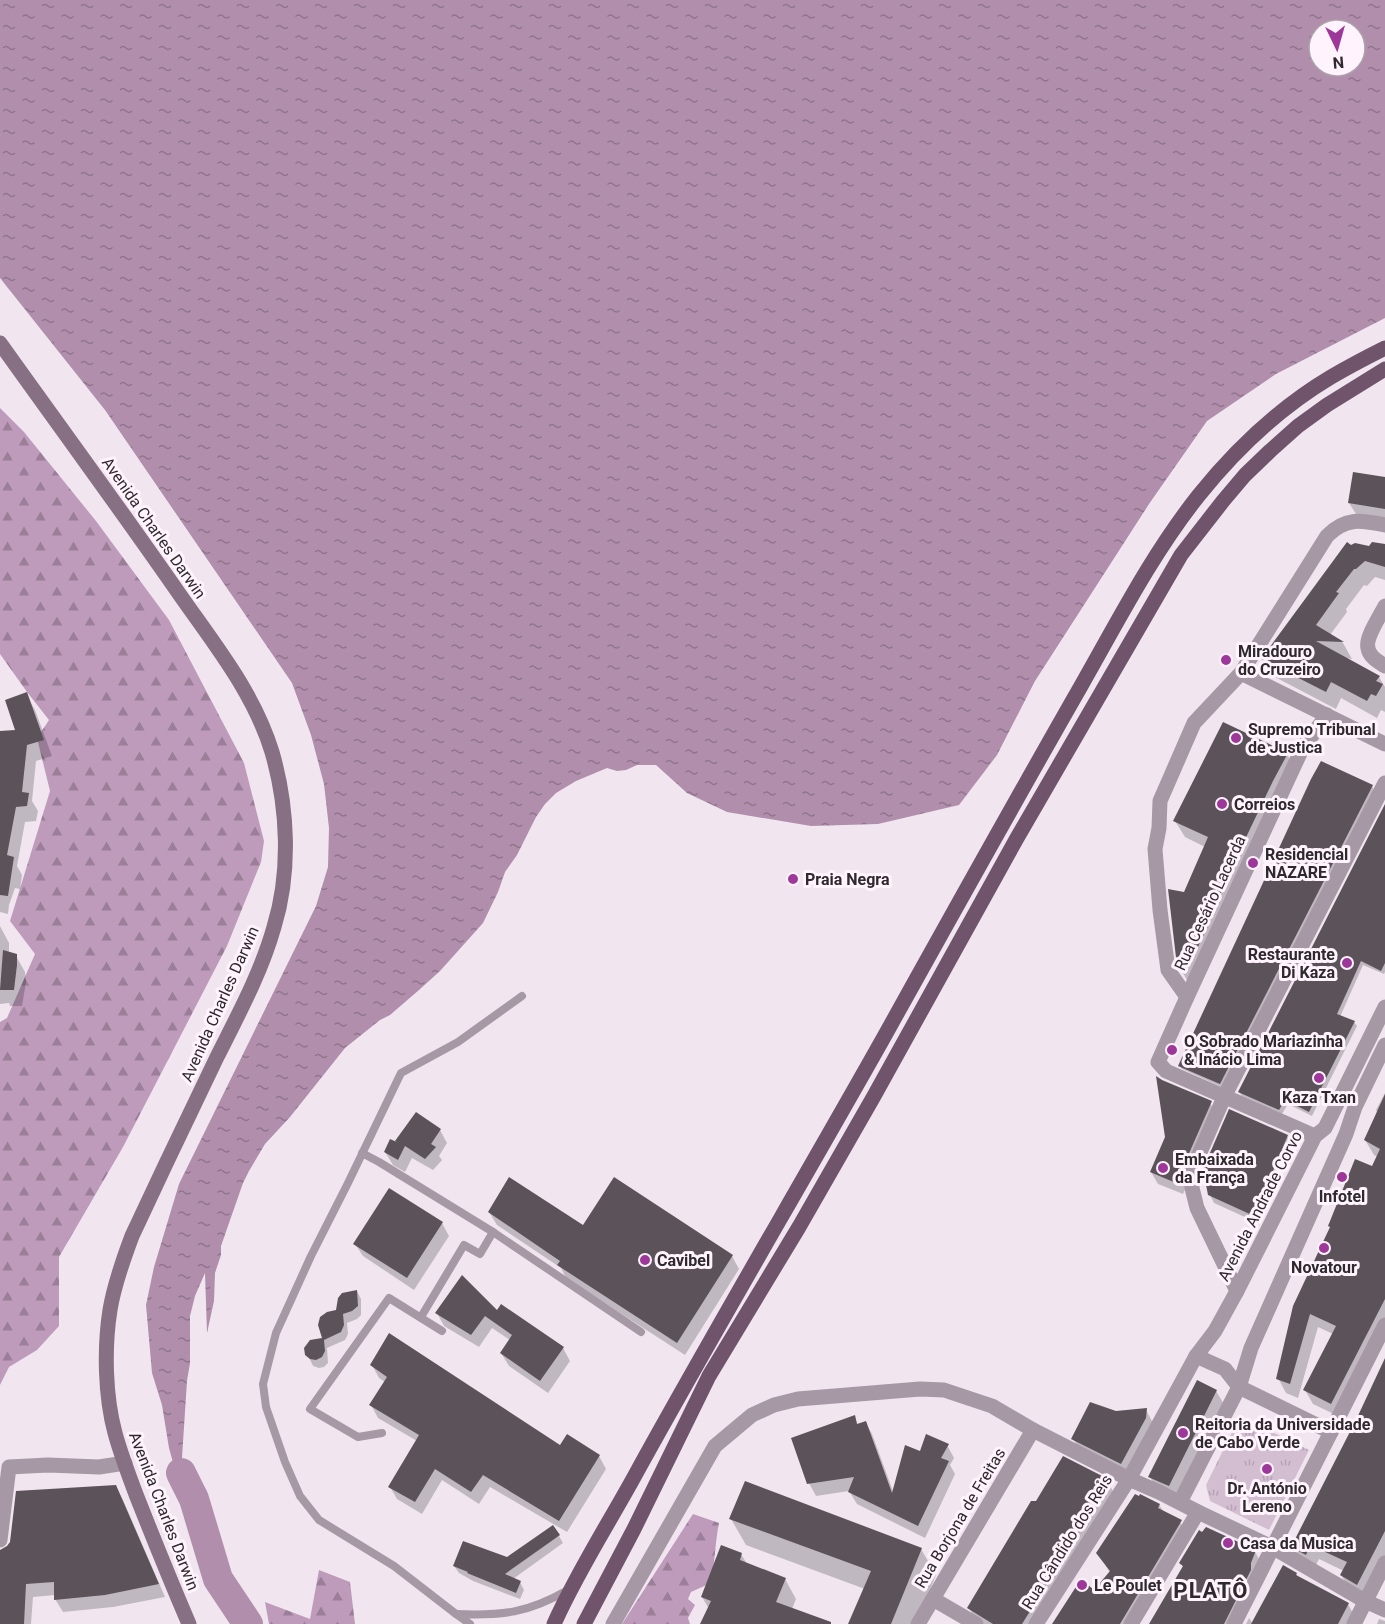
<svg xmlns="http://www.w3.org/2000/svg" width="1385" height="1624" viewBox="0 0 1385 1624" font-family="Roboto,sans-serif">
<defs>
<pattern id="forest-firs" width="22" height="20" patternUnits="userSpaceOnUse" patternTransform="scale(1.5)"><rect width="22" height="20" fill="#be9bbb"/><path d="M5 1l3.5 6h-7zM16 11l3.5 6h-7z" fill="#9b7e98"/></pattern>
<pattern id="park-tufts" width="24" height="20" patternUnits="userSpaceOnUse" patternTransform="scale(1.5)"><rect width="24" height="20" fill="#d3bed1"/><path d="M3 7l-1-3M5 7V3M7 7l1-3M15 17l-1-3M17 17v-4M19 17l1-3" fill="none" stroke="#b5a3b4"/></pattern>
<pattern id="water-ripples" width="26" height="14" patternUnits="userSpaceOnUse" patternTransform="scale(1.5)"><rect width="26" height="14" fill="#b08eac"/><path d="M2 4q2-2 4 0t4 0M15 11q2-2 4 0t4 0" fill="none" stroke="#90748c"/></pattern>
</defs>
<rect width="100%" height="100%" fill="#f1e6f0"/>
<g fill="url(#forest-firs)">
<polygon points="0,408 24,432 96,521 169,620 244,763 264,841 261,862 227,946 123,1147 59,1257 59,1326 37,1350 9,1367 0,1385 0,1022 7,1018 35,954 10,921 50,791 37,738 49,720 27,692 0,654"/>
<path d="M693,1514L719,1523C715,1543 715,1563 711,1583L691,1592L688,1599L695,1605L688,1618L690,1624H622Z"/>
<polygon points="319,1570 350,1582 355,1624 269,1624 265,1602 310,1619"/>
</g>
<polygon fill="url(#park-tufts)" points="1240,1416 1309,1450 1269,1530 1210,1501 1206,1485"/>
<path fill="url(#water-ripples)" fill-rule="evenodd" d="M0,0H1385V318L1276,374L1207,421L1149,504L1035,681L997,755L959,805L878,824L811,826L727,812L687,793L656,765H637L626,770L617,771L607,768L576,781L556,793L545,804L536,817L517,855L505,872L498,892L483,923L440,971L419,990L390,1015L380,1020L345,1048L290,1117L265,1144L249,1171L243,1183L221,1246V1255L215,1273L214,1301L207,1333L205,1273L195,1296L190,1316V1363L187,1381L181,1473L178,1472L174,1466L169,1448L162,1405L152,1373L146,1305L154,1267L179,1184L316,906L328,867L329,828L324,784L311,735L292,683L105,410L0,278ZM1319,30H1355V66H1319Z"/>
<g fill="#0003">
<polygon points="1385,479 1385,519 1356,514 1349,503"/>
<polygon points="1385,545 1385,580 1375,577 1367,586 1364,585 1346,609 1347,612 1330,635 1343,643 1352,659 1345,658 1379,677 1385,687 1385,712 1381,710 1377,718 1341,698 1336,709 1273,676 1263,659 1351,547"/>
<polygon points="26,694 35,710 52,756 36,761 32,801 38,811 36,821 25,822 17,866 22,875 20,889 15,888 9,905 8,914 0,912 0,733 17,731"/>
<polygon points="1287,754 1296,770 1188,982 1179,966 1184,894 1205,847 1185,837 1175,821"/>
<polygon points="1372,786 1374,790 1222,1087 1182,1069 1180,1066"/>
<polygon points="1385,808 1385,972 1384,974 1363,965 1340,1017 1354,1022 1357,1026 1312,1116 1288,1104 1282,1114 1242,1096 1239,1092"/>
<polygon points="0,926 9,943 9,954 16,956 25,972 26,982 22,1006 10,1006 9,1003 0,1004"/>
<polygon points="1385,1093 1385,1328 1340,1417 1313,1404 1305,1390 1333,1334 1318,1327 1298,1398 1286,1393 1278,1378 1378,1157 1374,1155 1365,1140 1378,1114 1376,1110"/>
<polygon points="1210,1103 1217,1115 1183,1194 1158,1184 1151,1172"/>
<polygon points="440,1130 447,1143 439,1156 442,1160 433,1170 412,1158 405,1172 393,1165 385,1152 399,1145 397,1141"/>
<polygon points="1287,1136 1291,1143 1258,1223 1214,1203 1210,1195"/>
<polygon points="489,1212 584,1227 732,1256 739,1269 685,1355 566,1278 561,1268 497,1225"/>
<polygon points="442,1223 449,1236 414,1290 363,1256 355,1244"/>
<polygon points="357,1291 361,1299 361,1315 357,1319 347,1323 348,1334 345,1340 327,1348 328,1363 324,1367 319,1368 313,1366 306,1351 324,1340 338,1311"/>
<polygon points="437,1313 497,1313 563,1348 570,1361 548,1393 509,1366 501,1353 510,1340 492,1328 479,1347 444,1326"/>
<polygon points="1385,1361 1385,1560 1365,1599 1350,1590 1341,1575 1344,1571 1319,1559 1314,1569 1301,1561 1293,1547 1357,1420"/>
<polygon points="372,1365 561,1447 599,1456 606,1469 567,1532 490,1487 479,1504 442,1480 422,1514 397,1499 390,1487 417,1441 378,1418 371,1405 385,1382 379,1378"/>
<polygon points="1216,1391 1224,1404 1176,1498 1158,1490 1150,1477"/>
<polygon points="1146,1410 1153,1423 1128,1476 1081,1451 1073,1439 1116,1413"/>
<polygon points="854,1417 858,1425 865,1422 872,1434 894,1494 921,1453 947,1445 954,1458 950,1465 955,1474 925,1538 857,1504 849,1491 816,1496 809,1483"/>
<polygon points="1107,1480 1116,1497 1042,1624 978,1624 969,1608 1037,1503"/>
<polygon points="116,1487 123,1500 165,1597 113,1607 63,1612 55,1599 55,1595 33,1597 31,1624 0,1624 0,1573"/>
<polygon points="1159,1505 1164,1512 1180,1522 1190,1539 1139,1624 1054,1624 1094,1592 1110,1573 1098,1553"/>
<polygon points="731,1519 921,1549 936,1575 916,1624 850,1624 865,1589 746,1545"/>
<polygon points="559,1536 563,1543 513,1579 520,1582 524,1590 520,1599 473,1581 459,1573 454,1566 507,1559"/>
<polygon points="1255,1552 1265,1569 1241,1624 1151,1624 1184,1568 1180,1563"/>
<polygon points="741,1554 747,1564 785,1579 796,1599 792,1609 820,1624 702,1624 709,1609 702,1597"/>
<polygon points="1296,1574 1299,1578 1348,1604 1357,1621 1356,1624 1253,1624"/>
<polygon points="1249,1618 1253,1624 1246,1624"/>
<polygon points="1379,1619 1385,1621 1385,1624 1377,1624"/>
</g>
<g fill="none" stroke-linecap="round" stroke-linejoin="round">
<polyline stroke="#b08eac" stroke-width="30" points="181,1473 194,1499 218,1579 248,1624"/>
</g>
<g fill="#5b525a">
<polygon points="1353,472 1385,477 1385,509 1348,503"/>
<polygon points="1347,542 1351,545 1355,543 1369,546 1372,542 1385,544 1385,567 1365,561 1356,569 1354,569 1336,592 1339,593 1316,625 1344,642 1316,641 1380,676 1376,681 1383,684 1376,696 1371,694 1367,701 1331,682 1326,692 1261,659"/>
<polygon points="27,692 44,740 27,745 22,792 29,793 27,806 16,807 7,855 14,857 8,896 0,895 0,731 15,730 5,700"/>
<polygon points="1223,722 1288,753 1273,781 1239,852 1232,849 1214,886 1222,891 1210,909 1214,913 1195,953 1190,953 1186,966 1177,966 1168,889 1184,892 1208,837 1173,821"/>
<polygon points="1321,761 1373,785 1220,1084 1178,1066 1311,779"/>
<polygon points="1385,804 1385,963 1381,971 1361,961 1337,1014 1355,1021 1309,1112 1285,1100 1279,1110 1238,1092"/>
<polygon points="3,950 17,954 17,965 14,990 0,990"/>
<polygon points="1156,1076 1162,1080 1212,1101 1176,1183 1150,1172 1165,1137"/>
<polygon points="1385,1094 1385,1299 1331,1404 1303,1390 1336,1326 1310,1314 1290,1384 1276,1379 1293,1306 1330,1227 1328,1226 1355,1159 1372,1166 1380,1149 1364,1140"/>
<polygon points="1229,1109 1288,1135 1254,1216 1208,1195 1203,1169"/>
<polygon points="416,1112 441,1129 431,1144 436,1147 425,1159 405,1146 398,1160 384,1152 390,1139 399,1143 395,1141"/>
<polygon points="509,1177 583,1225 614,1177 733,1255 677,1343 557,1265 560,1261 488,1212"/>
<polygon points="389,1188 443,1222 407,1278 353,1244"/>
<polygon points="462,1275 497,1310 501,1304 564,1347 540,1381 500,1353 512,1335 485,1316 471,1335 435,1313"/>
<polygon points="357,1290 358,1306 352,1311 343,1314 344,1325 341,1332 324,1340 325,1351 322,1357 316,1360 310,1359 305,1355 304,1348 310,1340 322,1338 318,1325 320,1317 327,1312 336,1310 338,1298 342,1293"/>
<polygon points="389,1333 560,1445 567,1434 600,1455 559,1521 483,1475 471,1492 435,1469 415,1502 388,1487 419,1435 369,1405 387,1377 370,1365"/>
<polygon points="1385,1358 1385,1531 1357,1585 1340,1575 1347,1562 1310,1545 1306,1555 1291,1547 1356,1420"/>
<polygon points="1197,1380 1217,1390 1169,1486 1148,1477"/>
<polygon points="1090,1402 1116,1411 1147,1408 1146,1418 1121,1464 1071,1439"/>
<polygon points="855,1415 857,1424 866,1421 892,1493 905,1445 920,1451 926,1434 949,1444 941,1458 949,1461 918,1526 848,1492 854,1477 807,1484 791,1438"/>
<polygon points="1063,1456 1108,1479 1075,1528 1080,1531 1022,1624 993,1624 967,1608 1031,1501 1036,1501"/>
<polygon points="745,1481 922,1548 891,1624 848,1624 871,1571 729,1519"/>
<polygon points="116,1485 159,1584 105,1595 54,1600 54,1582 26,1584 24,1624 0,1624 0,1550 7,1546 10,1542 16,1491"/>
<polygon points="1135,1494 1139,1496 1140,1494 1160,1504 1158,1508 1182,1520 1120,1624 1052,1624 1081,1579 1094,1590 1110,1571 1096,1553"/>
<polygon points="553,1525 560,1535 505,1574 521,1581 516,1593 467,1573 468,1572 453,1566 463,1541 507,1557"/>
<polygon points="1206,1527 1256,1550 1251,1563 1251,1570 1224,1624 1149,1624 1183,1566 1179,1563 1199,1530 1202,1532"/>
<polygon points="721,1545 742,1553 740,1560 786,1578 776,1602 831,1622 831,1624 700,1624 711,1601 701,1597"/>
<polygon points="1283,1565 1297,1573 1296,1575 1349,1603 1338,1624 1251,1624"/>
</g>
<g fill="none" stroke-linecap="round" stroke-linejoin="round">
<g stroke="#a798a5" stroke-width="8">
<polyline points="362,1153 379,1162 493,1232 641,1332"/>
<polyline points="421,1317 464,1245 480,1254 493,1232"/>
<polyline points="382,1433 358,1437 310,1409 389,1298 442,1331"/>
<polyline points="456,1614 394,1566 319,1520 300,1496 285,1462 266,1407 263,1384 276,1333 311,1256 348,1183 401,1073 458,1042 522,996"/>
<path d="M470,1624L456,1614C502,1616 528,1613 568,1590"/>
</g>
<g stroke="#a798a5" stroke-width="15">
<path d="M1385,606C1380,616 1365,638 1368,648C1369,657 1379,662 1385,666"/>
<polyline points="1241,673 1385,744"/>
<path d="M1187,997L1168,970L1160,910L1155,849L1159,828L1160,801L1194,723L1241,673L1327,536C1346,517 1361,520 1385,525"/>
<polyline points="1315,1136 1166,1071 1158,1062 1187,997 1302,749 1327,715"/>
<polyline points="1237,1291 1197,1208 1192,1188 1192,1176 1194,1166 1225,1095 1385,783"/>
<polyline points="1196,1356 1225,1369 1239,1387 1331,1432"/>
<polyline points="1180,1502 1239,1387 1251,1348 1346,1134 1355,1107 1385,1045"/>
<polyline points="0,1540 9,1467 48,1465 99,1467 125,1463"/>
<polyline points="933,1599 976,1624"/>
<polyline points="613,1624 715,1446 752,1415 774,1405 798,1399 920,1389 944,1390 992,1406 1033,1430 1129,1479 1159,1492 1198,1512 1272,1547 1365,1601 1385,1610"/>
<polyline points="918,1624 1033,1430"/>
<polyline points="1036,1624 1129,1479 1196,1356 1215,1331 1237,1291 1315,1136 1325,1128 1385,1007"/>
<polyline points="1131,1624 1198,1512"/>
<polyline points="1234,1624 1385,1325"/>
<polyline points="1354,1624 1385,1563"/>
</g>
<path stroke="#877084" stroke-width="15" d="M0,343C60,427 121,510 180,595C215,645 254,693 272,752C288,807 291,872 274,927C261,973 238,1015 217,1057C188,1117 160,1176 132,1236C123,1260 114,1285 110,1310C104,1348 105,1396 115,1433C121,1455 129,1476 137,1497C154,1540 171,1582 189,1624"/>
<g stroke="#6f546c" stroke-width="15">
<path d="M554,1624C578,1570 611,1520 639,1468C719,1323 803,1181 884,1037C949,920 1014,803 1081,686C1118,621 1152,554 1199,495C1236,449 1279,408 1331,377C1348,367 1367,357 1385,348"/>
<polyline points="584,1624 634,1529 709,1376 799,1227 874,1096 1017,838 1181,555 1223,501 1245,475 1270,451 1298,426 1327,405 1385,369"/>
</g>
</g>
<g fill="#9e379a" stroke="#fff3fd" stroke-width="2">
<circle cx="1226" cy="660" r="6"/>
<circle cx="1236" cy="738" r="6"/>
<circle cx="1222" cy="804" r="6"/>
<circle cx="1253" cy="863" r="6"/>
<circle cx="793" cy="879" r="6"/>
<circle cx="1347" cy="963" r="6"/>
<circle cx="1172" cy="1050" r="6"/>
<circle cx="1319" cy="1078" r="6"/>
<circle cx="1163" cy="1168" r="6"/>
<circle cx="1342" cy="1177" r="6"/>
<circle cx="1324" cy="1248" r="6"/>
<circle cx="645" cy="1260" r="6"/>
<circle cx="1183" cy="1433" r="6"/>
<circle cx="1267" cy="1469" r="6"/>
<circle cx="1228" cy="1543" r="6"/>
<circle cx="1082" cy="1585" r="6"/>
</g>
<g text-anchor="middle" dominant-baseline="central" stroke-width="6" stroke-linejoin="round" paint-order="stroke">
<g font-size="16" fill="#2d292d" stroke="#fff3fd">
<text transform="translate(154 528) rotate(55)">Avenida Charles Darwin</text>
<text transform="translate(1210 903) rotate(-65)">Rua Cesário Lacerda</text>
<text transform="translate(220 1004) rotate(-66)">Avenida Charles Darwin</text>
<text transform="translate(1260 1206) rotate(-63)">Avenida Andrade Corvo</text>
<text transform="translate(164 1511) rotate(69)">Avenida Charles Darwin</text>
<text transform="translate(960 1518) rotate(-59)">Rua Borjona de Freitas</text>
<text transform="translate(1067 1542) rotate(-58)">Rua Cândido dos Reis</text>
</g>
<g font-size="16" font-weight="bold" fill="#2d292d" stroke="#fff3fd" text-anchor="start">
<text x="1238" y="651">Miradouro<tspan x="1238" dy="18">do Cruzeiro</tspan></text>
<text x="1248" y="729">Supremo Tribunal<tspan x="1248" dy="18">de Justica</tspan></text>
<text x="1234" y="804">Correios</text>
<text x="1265" y="854">Residencial<tspan x="1265" dy="18">NAZARE</tspan></text>
<text x="805" y="879">Praia Negra</text>
<text x="1335" y="954" text-anchor="end">Restaurante<tspan x="1335" dy="18">Di Kaza</tspan></text>
<text x="1184" y="1041">O Sobrado Mariazinha<tspan x="1184" dy="18">&amp; Inácio Lima</tspan></text>
<text x="1319" y="1097" text-anchor="middle">Kaza Txan</text>
<text x="1175" y="1159">Embaixada<tspan x="1175" dy="18">da França</tspan></text>
<text x="1342" y="1196" text-anchor="middle">Infotel</text>
<text x="657" y="1260">Cavibel</text>
<text x="1324" y="1267" text-anchor="middle">Novatour</text>
<text x="1195" y="1424">Reitoria da Universidade<tspan x="1195" dy="18">de Cabo Verde</tspan></text>
<text x="1267" y="1488" text-anchor="middle">Dr. António<tspan x="1267" dy="18">Lereno</tspan></text>
<text x="1240" y="1543">Casa da Musica</text>
<text x="1094" y="1585">Le Poulet</text>
</g>
<g font-size="22" font-weight="bold" letter-spacing="1.5" fill="#2d292d" stroke="#fff3fd">
<text x="1211" y="1590">PLATÔ</text>
</g>
</g>
<g transform="translate(1337 48) rotate(175)"><circle r="28" fill="#fff3fd" stroke="#aba2aa" stroke-width="1.5"/>
<path d="M0-4.5L10 22L0 15L-10 22Z" fill="#9e379a"/>
<text y="-9" font-size="16" font-weight="bold" text-anchor="middle" fill="#2d292d">N</text>
</g>
</svg>
